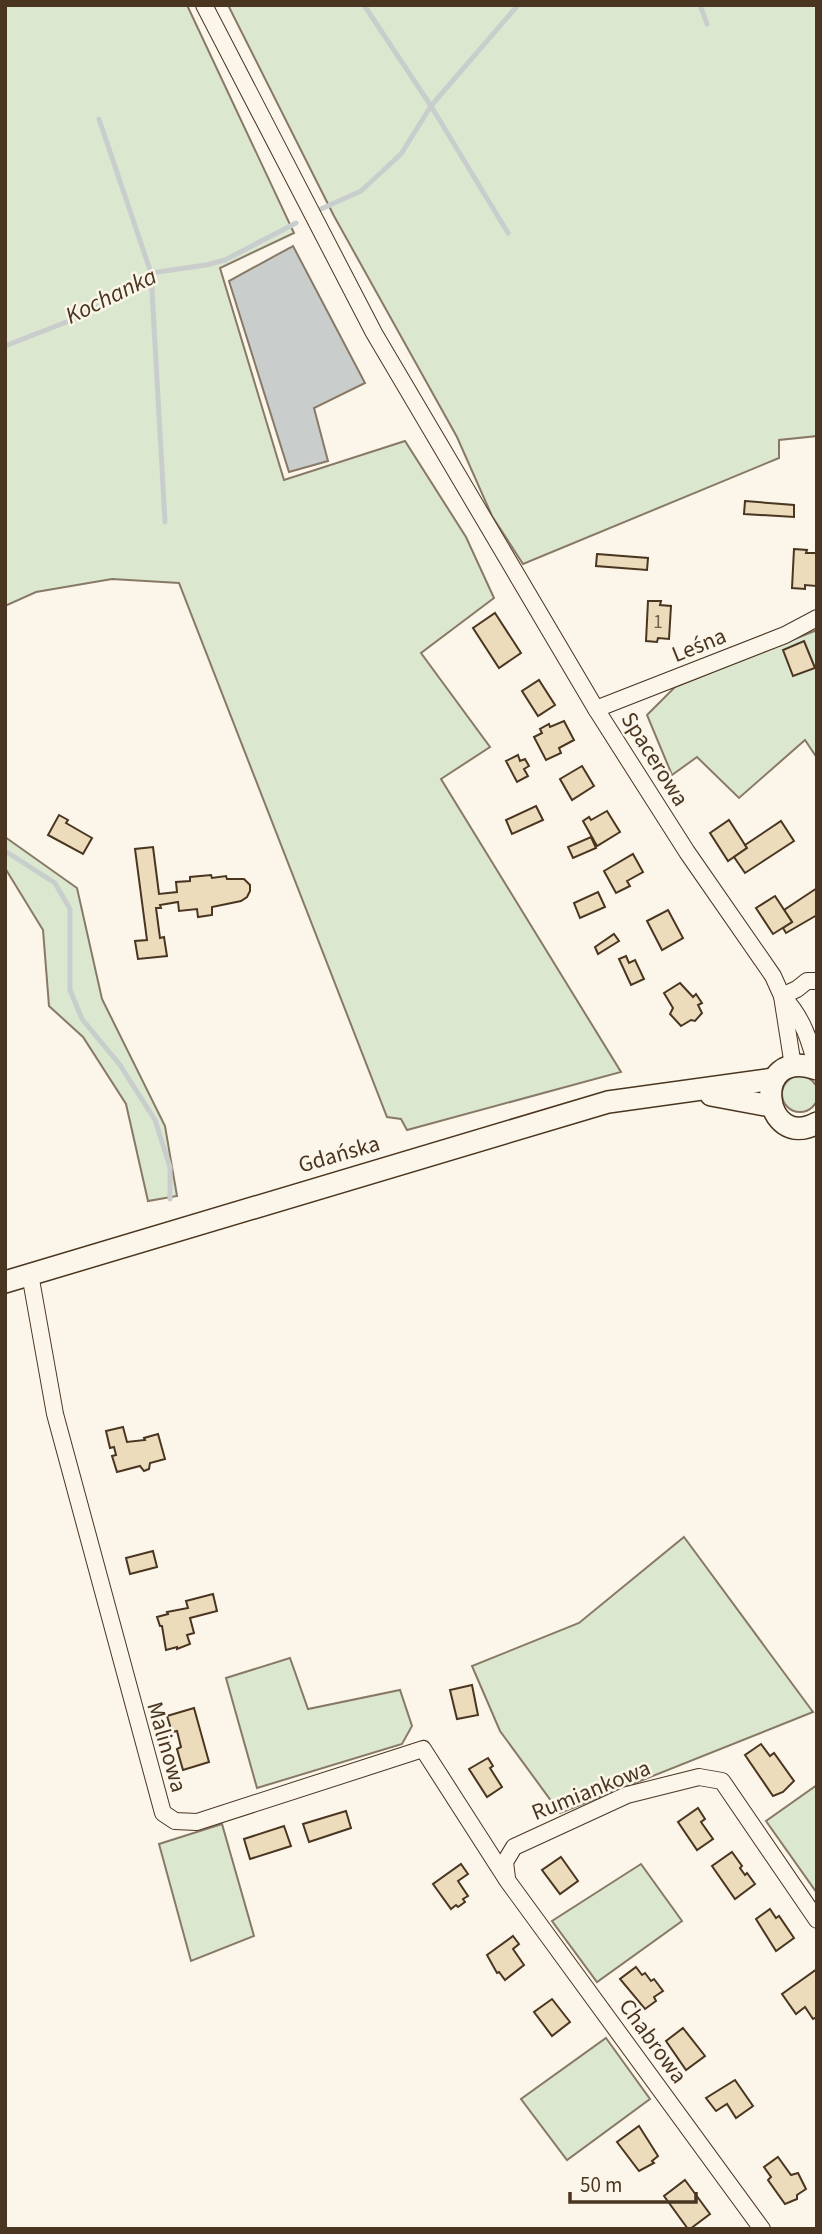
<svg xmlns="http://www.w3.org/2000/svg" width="822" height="2234" viewBox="0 0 822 2234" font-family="'Source Sans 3',sans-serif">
<rect width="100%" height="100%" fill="#fbf6e9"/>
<g fill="#dce7d0" stroke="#887966" stroke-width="2">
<polygon points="5,5 187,5 294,233 220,268 284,480 405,441 466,537 494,598 421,653 490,747 441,779 621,1072 407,1130 401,1119 387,1117 179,583 112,579 36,592 5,606"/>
<polygon points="228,5 817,5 817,436 779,440 779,458 523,564 492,516 457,437 334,216"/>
<polygon points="817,630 817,758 805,740 739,798 697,757 672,775 647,715 675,687"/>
<polygon points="5,837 77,888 102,999 165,1126 177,1196 148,1201 126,1104 83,1037 49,1006 43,930 5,868"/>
<circle cx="800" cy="1094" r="18"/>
<polygon points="684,1537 813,1712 560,1813 500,1731 472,1666 579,1623"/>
<polygon points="290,1658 308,1709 400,1690 412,1726 402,1744 257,1788 226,1678"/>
<polygon points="817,1785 817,1893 766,1821"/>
<polygon points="222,1824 254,1936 191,1961 159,1844"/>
<polygon points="641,1864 682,1921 597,1982 552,1921"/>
<polygon points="606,2038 650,2099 567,2160 521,2099"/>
</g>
<polygon fill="#c9cecd" stroke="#887966" stroke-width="2" points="293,246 365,383 314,408 328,461 289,472 229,281"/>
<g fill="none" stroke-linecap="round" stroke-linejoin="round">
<g stroke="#c9cecd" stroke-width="5">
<polyline points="364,5 431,106 508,233"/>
<polyline points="700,5 707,24"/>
<polyline points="99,119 151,273 165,522"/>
<polyline points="321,209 361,191 401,154 431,106 518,5"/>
<polyline points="5,346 69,321 128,292 151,273 206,265 225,260 296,223"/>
<polyline points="5,851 55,883 70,909 70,990 82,1019 120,1065 155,1120 170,1167 170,1199"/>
</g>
</g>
<g fill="#ecdcbc" stroke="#4a3520" stroke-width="2">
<polygon points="745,501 794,505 794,517 744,514"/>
<polygon points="794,549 807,550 806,553 817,553 816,586 805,585 805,589 792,588"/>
<polygon points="597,554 648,558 647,570 596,566"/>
<polygon points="648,601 661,601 660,605 671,606 669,639 658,638 657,642 646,641"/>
<polygon points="495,613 521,653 499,668 473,628"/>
<polygon points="804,641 815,668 793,676 783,650"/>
<polygon points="539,680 555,705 538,716 522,691"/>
<polygon points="564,721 574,740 559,748 561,753 546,760 534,737 542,733 540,729 549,724 550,727"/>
<polygon points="518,755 520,761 525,759 529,766 524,769 528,776 517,782 506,761"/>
<polygon points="582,766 594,786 572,800 560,779"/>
<polygon points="536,806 543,820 512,834 506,820"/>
<polygon points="607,811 620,832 597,846 583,821 589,817 591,820"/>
<polygon points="59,815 68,820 66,823 92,838 83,854 48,835"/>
<polygon points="729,820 747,848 728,861 710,833"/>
<polygon points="781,821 794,841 745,873 734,857 747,848 745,845"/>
<polygon points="591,837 596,848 573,858 568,847"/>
<polygon points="153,847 159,894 177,892 176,882 190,881 190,877 211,875 212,878 226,876 227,879 244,879 250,885 250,891 247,897 241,901 212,907 212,915 198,917 197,909 179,911 178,902 160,905 161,908 156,908 160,938 164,937 167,956 138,959 135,941 147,940 135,849"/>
<polygon points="633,854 643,872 627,881 630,886 616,893 604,871"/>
<polygon points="817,888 817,915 786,933 783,928 792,922 784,910"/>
<polygon points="598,892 605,907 580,918 574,903"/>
<polygon points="775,896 792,922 773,934 756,908"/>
<polygon points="668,910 683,938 662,950 647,921"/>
<polygon points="614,934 619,941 598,954 595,947"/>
<polygon points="626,956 629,963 635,960 644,979 631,985 619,959"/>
<polygon points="680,983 693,997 696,994 702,1003 698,1005 702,1013 695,1021 691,1020 681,1026 670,1014 673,1008 664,993"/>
<polygon points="123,1427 127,1442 145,1440 144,1438 158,1434 165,1459 150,1463 149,1469 144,1471 140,1466 117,1472 112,1456 116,1455 114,1447 110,1448 106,1431"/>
<polygon points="153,1551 157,1567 130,1574 126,1558"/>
<polygon points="213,1594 217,1611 190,1618 194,1633 187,1635 190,1644 177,1649 177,1647 166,1650 162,1626 160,1626 157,1617 168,1614 167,1612 188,1608 186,1601"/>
<polygon points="472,1685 478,1715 457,1719 450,1690"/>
<polygon points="194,1708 209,1762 183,1770 177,1749 181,1747 177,1731 172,1732 167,1716"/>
<polygon points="761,1744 770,1756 774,1753 794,1781 783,1792 773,1796 745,1755"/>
<polygon points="488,1758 493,1766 490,1768 502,1787 487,1797 469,1769"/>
<polygon points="698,1808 705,1819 701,1822 713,1839 697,1850 678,1822"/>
<polygon points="346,1811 351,1828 309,1842 303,1824"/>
<polygon points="284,1826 291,1846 250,1859 244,1839"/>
<polygon points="732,1852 742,1866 740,1868 745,1875 747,1873 755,1884 735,1899 712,1866"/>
<polygon points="561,1857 578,1881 560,1894 542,1870"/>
<polygon points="461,1864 468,1874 458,1881 468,1896 463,1899 465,1902 458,1907 456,1905 451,1909 433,1884"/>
<polygon points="770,1909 776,1918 779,1916 794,1938 776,1951 756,1919"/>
<polygon points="513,1936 519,1944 513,1949 524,1965 505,1980 499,1972 497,1973 487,1955"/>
<polygon points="636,1967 642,1975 645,1973 651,1981 654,1979 663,1991 654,1997 656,2001 645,2009 620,1979"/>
<polygon points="817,1969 817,2017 813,2019 805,2007 796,2014 782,1994"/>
<polygon points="552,1999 570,2022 552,2036 534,2012"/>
<polygon points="683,2028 705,2056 686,2070 666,2041"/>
<polygon points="735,2080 753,2106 736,2118 727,2104 716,2111 706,2098"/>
<polygon points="639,2126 658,2156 652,2161 654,2163 639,2171 617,2142"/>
<polygon points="778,2157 791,2175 798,2173 806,2189 797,2195 797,2199 785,2204 768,2180 771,2177 764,2167"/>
<polygon points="685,2180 710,2214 690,2229 688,2229 664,2196"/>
</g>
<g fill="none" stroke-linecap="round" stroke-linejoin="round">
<defs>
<g id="minor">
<polyline points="204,5 374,333 596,709 687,852 773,976 782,996 793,1066"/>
<polyline points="596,709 785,635 817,618"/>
<polyline points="782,996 797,989 807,981 817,981"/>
<path d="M783,997C803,1018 810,1041 817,1069"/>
<polyline points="30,1274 55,1414 163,1813 175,1821 197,1822 423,1749 507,1880 762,2229"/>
<polyline points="507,1878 505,1862 514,1847 627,1795 699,1777 722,1781 817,1920"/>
</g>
<g id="secondary">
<path d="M817,1069C748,1045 763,1153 817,1123"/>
<polyline points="711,1095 771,1106"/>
<polyline points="5,1282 608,1102 774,1079"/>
</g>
</defs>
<use href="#minor" stroke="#4a3520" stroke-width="18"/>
<use href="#secondary" stroke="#4a3520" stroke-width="24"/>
<use href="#minor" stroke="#fbf6e9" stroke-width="16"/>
<use href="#secondary" stroke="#fbf6e9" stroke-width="21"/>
</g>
<g text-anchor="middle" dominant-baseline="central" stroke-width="5" stroke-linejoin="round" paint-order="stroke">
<g font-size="19" fill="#725f47">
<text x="658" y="622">1</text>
</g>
<g font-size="23" fill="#4a3520" stroke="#fbf6e9">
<text transform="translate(699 645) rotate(-22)">Leśna</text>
<text transform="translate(655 759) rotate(58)">Spacerowa</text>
<text transform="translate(339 1154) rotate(-16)">Gdańska</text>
<text transform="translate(167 1747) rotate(74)">Malinowa</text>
<text transform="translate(591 1790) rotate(-22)">Rumiankowa</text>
<text transform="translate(653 2041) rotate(54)">Chabrowa</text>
</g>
<g font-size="24" font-style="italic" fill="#4a3520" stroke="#fbf6e9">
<text transform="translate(111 296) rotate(-26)">Kochanka</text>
</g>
</g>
<rect width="822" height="2234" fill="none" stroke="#4a3520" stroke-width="14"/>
<path d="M570 2192v10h126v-10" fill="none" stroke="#4a3520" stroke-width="3.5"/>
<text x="580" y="2192" font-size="21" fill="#4a3520" stroke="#fbf6e9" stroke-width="5" paint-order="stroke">50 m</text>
</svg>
